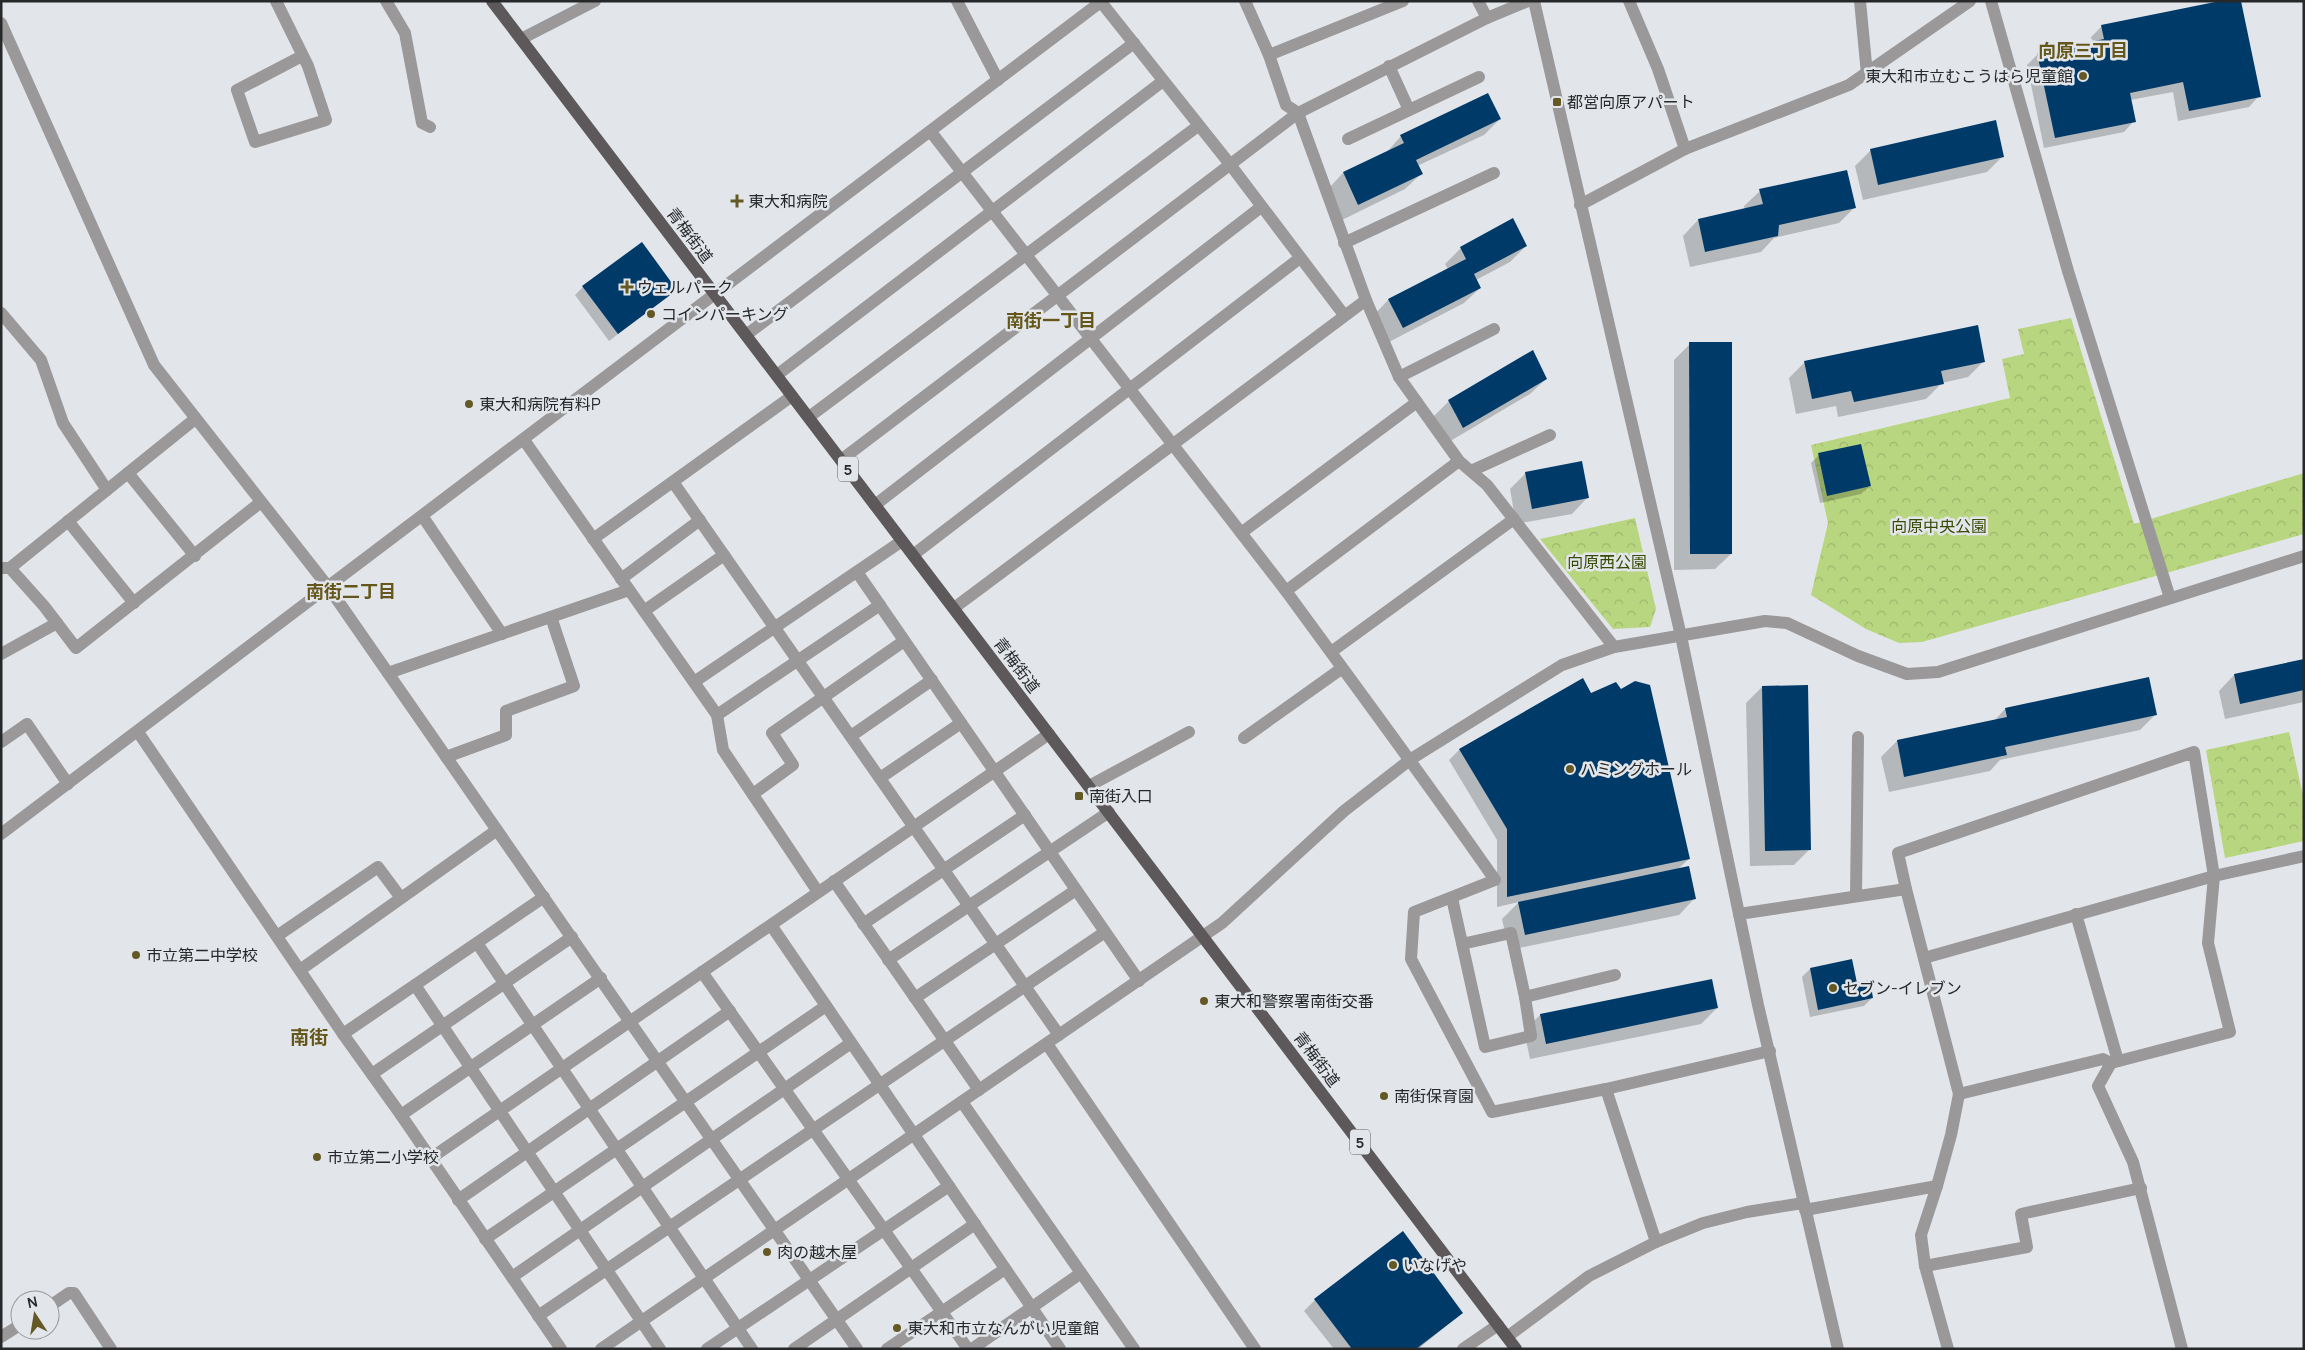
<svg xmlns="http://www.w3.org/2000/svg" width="2305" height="1350" viewBox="0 0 2305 1350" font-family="Manrope,'Noto Sans JP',sans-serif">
<defs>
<pattern id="forest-crowns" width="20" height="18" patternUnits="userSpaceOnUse" patternTransform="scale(1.25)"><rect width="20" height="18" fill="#b8d57f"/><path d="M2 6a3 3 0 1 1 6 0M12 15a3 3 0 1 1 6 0" fill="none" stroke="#9eb76e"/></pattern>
</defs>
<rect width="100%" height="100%" fill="#e2e6ea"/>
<g fill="url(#forest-crowns)">
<polygon points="2071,318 2134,524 2304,473 2304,534 1922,642 1899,643 1866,629 1811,595 1828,523 1811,445 2010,398 2002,359 2024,354 2018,329"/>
<polygon points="1635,518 1656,609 1650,627 1613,629 1540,539"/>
<polygon points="2289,732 2304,800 2304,841 2225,858 2206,750"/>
</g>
<g fill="#0003">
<polygon points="2102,26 2259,96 2249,107 2178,121 2173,92 2130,100 2134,121 2124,132 2044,148 2027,65 2038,54 2093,43 2091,37"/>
<polygon points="1500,119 1484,135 1417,166 1421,174 1405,189 1342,220 1328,189 1343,173 1386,153 1401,136"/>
<polygon points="1871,150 2003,156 1987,172 1863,200 1855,166"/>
<polygon points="1760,191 1854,208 1839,223 1774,238 1761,252 1690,267 1683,236 1698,220 1745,210 1744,206"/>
<polygon points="1513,220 1526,246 1510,262 1476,280 1480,288 1464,303 1387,343 1373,316 1388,300 1448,269 1445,264 1461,248"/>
<polygon points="583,287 676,290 609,341 575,295"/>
<polygon points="1690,344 1731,554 1715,569 1674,570 1674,360"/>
<polygon points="1984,361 1968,377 1942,383 1926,399 1838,417 1836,406 1796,414 1789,378 1805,362"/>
<polygon points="1546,379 1530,394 1447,443 1433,417 1449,401"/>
<polygon points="1819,455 1869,486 1861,494 1820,503 1811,463"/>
<polygon points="1526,473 1587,498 1572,514 1516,524 1510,489"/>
<polygon points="2304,660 2304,702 2225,719 2219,691 2234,675"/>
<polygon points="1762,687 1810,849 1794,865 1750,866 1746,703"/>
<polygon points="1620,691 1689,859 1678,869 1694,899 1679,915 1509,950 1502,919 1519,902 1497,907 1497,840 1449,760 1459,750 1590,695"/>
<polygon points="2005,709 2156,714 2140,730 2000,760 1990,771 1889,792 1881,757 1897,741 1994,721"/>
<polygon points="1851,961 1856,984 1872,998 1864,1006 1810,1017 1802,977 1810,969"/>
<polygon points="1711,980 1717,1008 1701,1024 1530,1059 1524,1031 1540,1015"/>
<polygon points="1403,1232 1462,1313 1418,1349 1334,1349 1304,1311 1315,1300"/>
</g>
<g fill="#003a69">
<polygon points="2220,1 2241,1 2261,97 2189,111 2183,82 2130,93 2136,122 2055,138 2037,53 2104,39 2101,25"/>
<polygon points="1488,93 1501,119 1416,160 1423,174 1358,205 1343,172 1404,143 1400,135"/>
<polygon points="1996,120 2004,157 1878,185 1870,149"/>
<polygon points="1847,170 1856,208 1779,225 1778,236 1705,252 1698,219 1763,204 1759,189"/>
<polygon points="1513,218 1527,246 1474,274 1481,288 1403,328 1388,299 1466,259 1460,247"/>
<polygon points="642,242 677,290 618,334 582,286"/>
<polygon points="1978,325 1985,362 1941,371 1944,384 1854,402 1851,391 1812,399 1804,361"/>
<polygon points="1689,342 1732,342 1732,554 1690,554"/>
<polygon points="1533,350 1547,379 1463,428 1448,400"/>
<polygon points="1861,444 1871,486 1827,496 1818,453"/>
<polygon points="1582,461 1589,498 1532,509 1525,472"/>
<polygon points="2304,659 2304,690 2240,704 2234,674"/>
<polygon points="2149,677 2157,715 2005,747 2007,755 1904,777 1897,740 2007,717 2005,708"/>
<polygon points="1583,678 1591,693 1616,682 1621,689 1635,681 1650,685 1690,859 1507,897 1507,829 1459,749"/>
<polygon points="1808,685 1811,850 1765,851 1762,686"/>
<polygon points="1689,866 1696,899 1525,935 1518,902"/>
<polygon points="1852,959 1857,983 1870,980 1873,998 1818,1010 1810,968"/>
<polygon points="1712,979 1718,1008 1546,1044 1540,1014"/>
<polygon points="1403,1231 1463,1313 1416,1349 1352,1349 1314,1299"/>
</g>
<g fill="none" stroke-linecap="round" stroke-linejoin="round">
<g stroke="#9a9898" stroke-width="12">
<polyline points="276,1 308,66 326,120 255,142 237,90 302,56"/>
<polyline points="386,1 405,33 422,123 430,127"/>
<polyline points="957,1 998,80"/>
<polyline points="1245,1 1269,55 1286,105 1298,113 1366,300 1399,377 1459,461 1487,485 1614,647"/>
<polyline points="1478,1 1487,18"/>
<polyline points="1534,1 1681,636 1758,1005 1838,1349"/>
<polyline points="1629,1 1658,69 1685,149"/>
<polyline points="1860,1 1867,74"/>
<polyline points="1991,1 2068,271 2170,598"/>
<polyline points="1101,2 1229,163 1344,315"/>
<polyline points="1,23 154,365 329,588 857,1349"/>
<polyline points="521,39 595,1"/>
<polyline points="1269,55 1403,1"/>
<polyline points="1389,66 1409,110"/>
<path d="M931,132L1286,591C1356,687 1427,782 1495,880L1414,912L1411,959L1492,1112L1606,1089L1770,1051"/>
<polyline points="1348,139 1479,77"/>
<polyline points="1580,205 1685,149 1849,85 1970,1"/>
<polyline points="1344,243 1494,173"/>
<polyline points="1,313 41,360 63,423 107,490"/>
<polyline points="746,335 1134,43"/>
<polyline points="777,375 1163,81"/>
<polyline points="1399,377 1494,329"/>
<polyline points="809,417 1198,126"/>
<polyline points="524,440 717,715 723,750 818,892"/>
<polyline points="841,460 1298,113 1487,18 1528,1"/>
<polyline points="1471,471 1550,435"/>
<polyline points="128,473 195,556"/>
<polyline points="673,482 1059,1035"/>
<polyline points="875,505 1261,207"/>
<polyline points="423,517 502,634"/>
<polyline points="68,521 134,603"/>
<polyline points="1241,533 1417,402"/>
<polyline points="593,539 792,396"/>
<polyline points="913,555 1300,258"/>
<polyline points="1,568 10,568 44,606 76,648 261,502"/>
<polyline points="10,568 195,419"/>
<polyline points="857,572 1139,981"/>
<polyline points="621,579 700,520"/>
<polyline points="1286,591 1459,461"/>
<polyline points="954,608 1366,300"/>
<polyline points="644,611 724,555"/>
<polyline points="1331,652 1514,519"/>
<polyline points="1,654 57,623"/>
<polyline points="388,673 629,590"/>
<polyline points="694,682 902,541"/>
<polyline points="717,715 880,605"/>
<polyline points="138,732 343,1034 401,1115 561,1349"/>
<polyline points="851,736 932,680"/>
<polyline points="1244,738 1341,669"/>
<polyline points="1,742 27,724 68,784"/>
<polyline points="446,757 506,735 506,711 574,686 551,617"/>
<polyline points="880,778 961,723"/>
<polyline points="1089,786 1189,732"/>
<polyline points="753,794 793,765 772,733 904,641"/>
<polyline points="1,834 1102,1"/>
<polyline points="834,881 979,1090"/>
<polyline points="1906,889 1898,853 2194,752 2214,876 2208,943 2230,1032 2111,1063 2103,1059 1959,1094"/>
<polyline points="1856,896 1858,737"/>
<polyline points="1452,898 1485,1047 1531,1036 1525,997 1511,933 1462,944"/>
<polyline points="1739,914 1906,889 1959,1094 1951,1135 1937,1186 1921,1235 1925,1266 1948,1349"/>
<polyline points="2076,914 2118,1061"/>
<polyline points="863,924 1025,815"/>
<polyline points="771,925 1060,1349"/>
<polyline points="277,936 378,867 401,898"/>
<polyline points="477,943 752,1349"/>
<polyline points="1924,958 2214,876 2304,856"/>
<polyline points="888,960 1109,812"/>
<polyline points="300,970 497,830"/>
<polyline points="702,972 968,1349"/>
<polyline points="415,985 660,1349"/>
<polyline points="1525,997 1615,975"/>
<polyline points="915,998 1076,890"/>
<polyline points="343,1034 544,897"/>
<polyline points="1047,1044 1255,1349"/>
<polyline points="2111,1063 2098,1086 2133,1162 2182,1349"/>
<polyline points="372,1074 572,937"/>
<polyline points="1606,1089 1656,1242"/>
<polyline points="962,1102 1134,1349"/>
<polyline points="401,1115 601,978"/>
<polyline points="431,1158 1049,734"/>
<polyline points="458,1200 730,1011"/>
<polyline points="1805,1210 1937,1186"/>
<polyline points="485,1239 826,1006"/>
<polyline points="1925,1266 2027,1247 2021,1214 2141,1188"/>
<polyline points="512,1277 851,1043"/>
<polyline points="50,1306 69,1293 74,1293 111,1349"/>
<polyline points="538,1316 1105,932"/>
<polyline points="1,1337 20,1325"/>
<polyline points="1507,1337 1589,1276 1656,1242 1703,1223 1747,1212 1803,1203"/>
<polyline points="601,1349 1222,923 1344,811 1411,759 1562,665 1614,647 1765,621 1787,623 1858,656 1907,674 1938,672 2304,556"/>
<polyline points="707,1349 949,1186"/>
<polyline points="794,1349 975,1224"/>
<polyline points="887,1349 1005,1269"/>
<polyline points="972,1349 1081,1273"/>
<polyline points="1463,1349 1498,1325"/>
</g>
<polyline stroke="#5d595a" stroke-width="12" points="492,1 1516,1349"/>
</g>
<g fill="#645825" stroke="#e2e6ea" stroke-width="2">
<circle cx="2083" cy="76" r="5"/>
<rect x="1552" y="97" width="10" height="10" rx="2.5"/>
<path d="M734.5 193.5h5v5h5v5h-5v5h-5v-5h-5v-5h5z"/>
<path d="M624.5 279.5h5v5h5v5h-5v5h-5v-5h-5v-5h5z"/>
<circle cx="651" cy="314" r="5"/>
<circle cx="469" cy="404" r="5"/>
<circle cx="1570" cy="769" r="5"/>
<rect x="1074" y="791" width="10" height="10" rx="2.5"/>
<circle cx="136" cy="955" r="5"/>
<circle cx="1833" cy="988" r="5"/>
<circle cx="1204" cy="1001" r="5"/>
<circle cx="1384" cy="1096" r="5"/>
<circle cx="317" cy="1157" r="5"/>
<circle cx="767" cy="1252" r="5"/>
<circle cx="1393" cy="1265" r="5"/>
<circle cx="897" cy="1328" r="5"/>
</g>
<g text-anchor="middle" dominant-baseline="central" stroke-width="5" stroke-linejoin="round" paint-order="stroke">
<g fill="#e2e6ea" stroke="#5e6163" stroke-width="1">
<rect x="838" y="456.5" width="20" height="25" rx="4"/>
<rect x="1350" y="1129.5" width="20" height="25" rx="4"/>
</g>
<g font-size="15" font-weight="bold" fill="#262829">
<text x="848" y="469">5</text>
<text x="1360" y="1142">5</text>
</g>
<g font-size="16" fill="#262829" stroke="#e2e6ea" text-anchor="start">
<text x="2073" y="76" text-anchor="end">東大和市立むこうはら児童館</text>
<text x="1567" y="102">都営向原アパート</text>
<text x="748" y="201">東大和病院</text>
<text x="637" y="287">ウェルパーク</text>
<text x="661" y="314">コインパーキング</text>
<text x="479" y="404">東大和病院有料P</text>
<text x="1580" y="769">ハミングホール</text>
<text x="1089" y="796">南街入口</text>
<text x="146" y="955">市立第二中学校</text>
<text x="1843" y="988">セブン-イレブン</text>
<text x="1214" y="1001">東大和警察署南街交番</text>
<text x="1394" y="1096">南街保育園</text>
<text x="327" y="1157">市立第二小学校</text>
<text x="777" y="1252">肉の越木屋</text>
<text x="1403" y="1265">いなげや</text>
<text x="907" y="1328">東大和市立なんがい児童館</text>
</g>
<g font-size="16" fill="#262829" stroke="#e2e6ea">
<text transform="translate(690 235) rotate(53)">青梅街道</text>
<text transform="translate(1017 665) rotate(53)">青梅街道</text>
<text transform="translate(1317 1059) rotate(53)">青梅街道</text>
</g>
<g font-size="16" fill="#3a4b05" stroke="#e2e6ea">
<text x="1939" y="526">向原中央公園</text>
<text x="1607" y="562">向原西公園</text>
</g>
<g font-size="18" font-weight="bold" fill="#65571b" stroke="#e2e6ea">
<text x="2083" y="50">向原三丁目</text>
<text x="1051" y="320">南街一丁目</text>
<text x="351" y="591">南街二丁目</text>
</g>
<g font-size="19" font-weight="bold" fill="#65571b" stroke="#e2e6ea">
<text x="309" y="1037">南街</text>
</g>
</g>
<rect width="2305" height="1350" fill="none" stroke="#262829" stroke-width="5"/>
<g transform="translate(35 1315) rotate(348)"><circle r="24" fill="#e2e6ea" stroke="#979a9d"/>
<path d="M0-4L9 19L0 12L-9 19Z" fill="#645825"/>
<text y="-8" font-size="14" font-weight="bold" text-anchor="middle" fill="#262829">N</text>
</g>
</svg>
